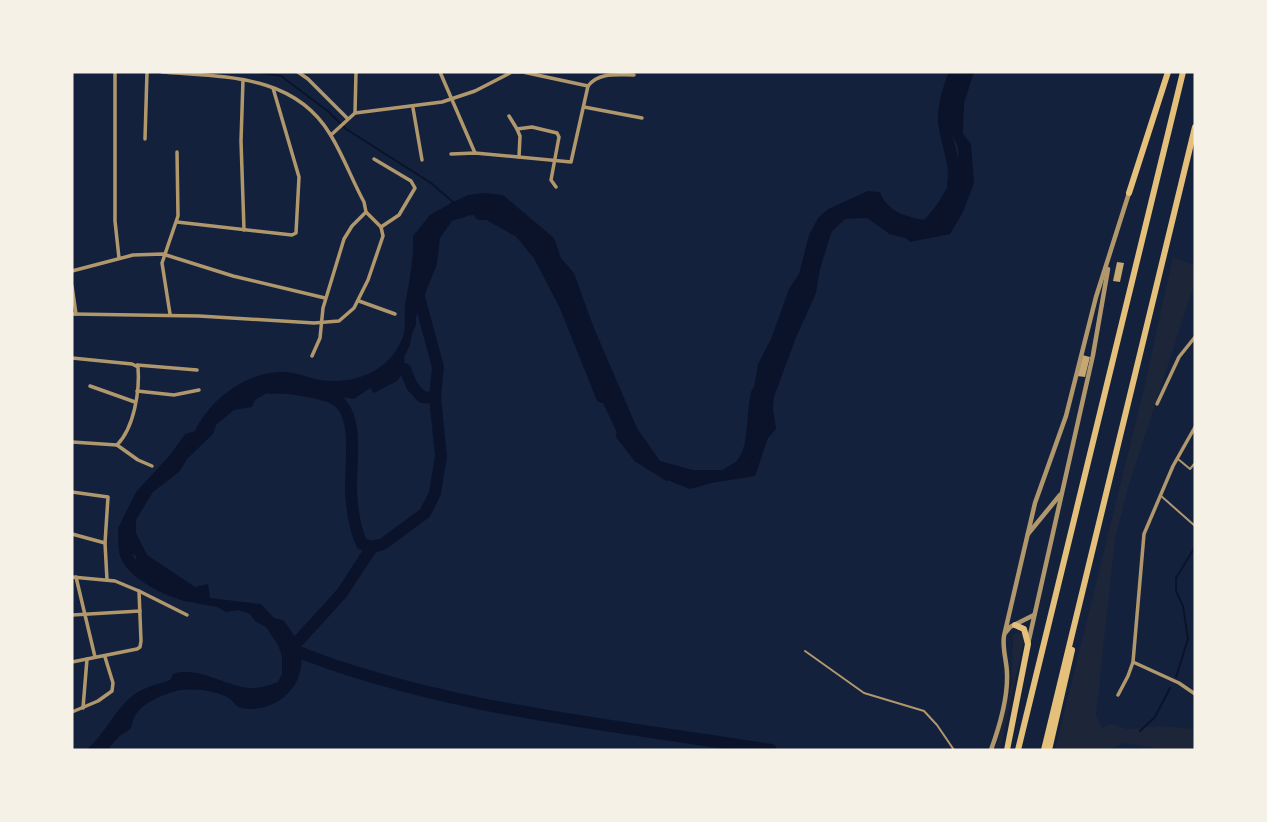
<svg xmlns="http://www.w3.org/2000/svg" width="1267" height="822" viewBox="0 0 1267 822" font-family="'Golos Text',sans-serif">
<rect width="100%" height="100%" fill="#14213d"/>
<g fill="#1d2539">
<polygon points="1173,257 1195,266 1195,282 1129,484 1115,539 1096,715 1102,729 1110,724 1127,729 1162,726 1194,729 1191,737 1195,738 1195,750 1169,750 1124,743 1108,750 1055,750 1144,389"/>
<polygon points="1017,632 1022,634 1024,638 1000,750 995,750 1012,683 1013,635"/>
</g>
<path fill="#0b132b" d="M955,72H974L964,103L963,134L971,144L974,183L963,212L950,234L910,242C892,223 880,212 854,211L832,231L829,240L820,269L816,293L795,340L774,397L773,409L776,429L768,438L755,476L712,483L690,489L672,482L619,437L597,390L596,374L584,347L573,310L534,242L524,229L511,221L499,217L471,215L452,221L440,238L437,264L416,317V325L412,334L410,345L404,357L405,369L397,381L374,393L370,388L354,399L327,395L296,384L267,393L255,400L252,407L234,410L216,425L213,434L187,459L180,471L153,492L136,520V533L147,555L195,587L208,584L210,598L261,604L274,618L283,620C297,637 307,655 298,678C290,699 264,713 242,708C236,707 235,703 230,699C217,690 188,687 173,692C160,696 140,704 134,718C132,721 133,725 131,728C128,732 121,734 118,738C114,741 111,746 108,750H86C106,734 117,704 138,692C148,686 159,684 170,680L173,674C197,664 231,690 256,688C264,687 271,685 278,682L282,674V656L278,645L266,627L255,621L250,614L238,610L226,612L217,607L194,603L164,587L151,586L138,573L136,556L124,549L118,528L136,492L170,455L185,434L195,431C210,399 247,371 284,372C296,372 308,378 320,380C355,385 390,371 403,337C406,328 404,315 405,305C409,282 414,260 413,236L430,215L453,202L468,195L484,193L503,195L554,238L561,258L574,273L594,328L637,428L660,461L693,470H722L749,454L757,440V422L752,400L758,364L771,339L789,289L799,274L809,235L818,218L828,209L868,191L880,192C888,212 904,216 924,220C938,207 962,168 958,148C956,142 952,135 949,128C941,106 945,92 955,72Z"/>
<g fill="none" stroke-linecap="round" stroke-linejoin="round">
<g stroke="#0b132b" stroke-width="2">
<polyline points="256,72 281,76 329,112 346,129 431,183 453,202"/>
<polyline points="1176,677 1188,639 1183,606 1176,591 1176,578 1195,547"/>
<polyline points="1140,731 1155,717 1170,688"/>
</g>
<g stroke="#0b132b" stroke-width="12">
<path d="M953,184C957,163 946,143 944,122C943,105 949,88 955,72"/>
<polyline points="480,214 488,214 520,232 539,255 565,305 602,397"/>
<polyline points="835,215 839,213 869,212 893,229 915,234"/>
<polyline points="405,369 412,386 422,397 435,398"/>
<path d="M270,388C284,386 295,389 308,391C318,393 331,395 339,402C359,419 350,467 351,491C352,509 354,528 362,544L372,547L383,544L425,513L435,493L441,456L435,398L438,367L419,297V287"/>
<polyline points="622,435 639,457 668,475"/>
<path d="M740,466C757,448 751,415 757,393"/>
<path d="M124,533C125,540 123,549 126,555C134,575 170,592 190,596"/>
<path d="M372,547L342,593L291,649C439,709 614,725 771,750"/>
</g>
</g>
<g fill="#c6a872">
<polygon points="1117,262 1124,263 1120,282 1113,281"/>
<polygon points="1082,355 1090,357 1085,377 1077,376"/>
</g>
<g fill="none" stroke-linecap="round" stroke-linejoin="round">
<g stroke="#b1986c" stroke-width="2">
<polyline points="1178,459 1190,469 1195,463"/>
<polyline points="1160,495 1195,526"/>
<polyline points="805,651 864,693 924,711 937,725 954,750"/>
</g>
<g stroke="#b1986c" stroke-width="3.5">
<polyline points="115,72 115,221 119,258"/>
<path d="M162,72C224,77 294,74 330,134C343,155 352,180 364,202L366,212L352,226L344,239L323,308L320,338L312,356"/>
<polyline points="298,72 308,79 347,118"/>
<polyline points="440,72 475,153"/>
<polyline points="509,72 523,72 588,86"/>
<polyline points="243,80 241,141 244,230"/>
<polyline points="584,107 642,118"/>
<polyline points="413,108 422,160"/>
<polyline points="355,113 356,72"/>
<polyline points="509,116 517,129 532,127 557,133 559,137 551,180 556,187"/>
<polyline points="517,129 520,136 519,157"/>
<polyline points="331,135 355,113 442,102 475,91 510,73"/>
<polyline points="145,139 147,72"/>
<path d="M451,154L475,153L571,162L588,86C599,72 617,75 634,75"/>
<polyline points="366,212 381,227 399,215 415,188 411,181 374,159"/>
<polyline points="177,222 292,235 296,233 299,177 273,88"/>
<polyline points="72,271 133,255 163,254 233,276 325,298"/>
<polyline points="72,286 76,314"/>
<polyline points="359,301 395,314"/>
<polyline points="72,314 199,316 314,323 339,321 354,308 368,280 383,236 381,227"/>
<polyline points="170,314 162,263 178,216 177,152"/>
<path d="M72,358L132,364L138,367C140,391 134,428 117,445"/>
<polyline points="137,365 197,370"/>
<polyline points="90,386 135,402"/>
<polyline points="137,391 174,395 199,390"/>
<polyline points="1157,404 1179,357 1195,337"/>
<polyline points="72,442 117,445"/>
<polyline points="117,445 138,460 152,466"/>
<polyline points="72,492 108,497 105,543"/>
<polyline points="72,534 105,543 107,580"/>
<polyline points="72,577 115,581 139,591 141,641 140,647 137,649 72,662"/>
<polyline points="76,577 95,657"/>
<polyline points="139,591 187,615"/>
<polyline points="72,615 140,611"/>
<polyline points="1133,662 1179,683 1195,694"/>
<polyline points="1118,695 1128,676 1133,662 1144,534 1173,466 1195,427"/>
<polyline points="83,708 87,659"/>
<polyline points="72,712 98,701 112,691 113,683 105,657"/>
</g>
<g stroke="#b1986c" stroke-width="4.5">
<polyline points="1028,534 1060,495"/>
<polyline points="1006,632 1010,627 1034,615"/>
<polyline points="1028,644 1093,355 1108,269"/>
<path d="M991,750C999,728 1008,698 1007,674C1007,661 1002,649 1004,636L1035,503L1066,416L1096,297L1129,193"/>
</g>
<g stroke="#e5c07b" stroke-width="6">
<polyline points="1129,193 1168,72"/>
<polyline points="1007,750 1028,644 1024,629 1015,625"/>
<polyline points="1018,750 1183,72"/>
<polyline points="1044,750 1195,127"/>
<polyline points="1049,750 1072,650"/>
</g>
</g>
<rect width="1267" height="822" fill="none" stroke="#f6f1e7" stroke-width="147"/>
</svg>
